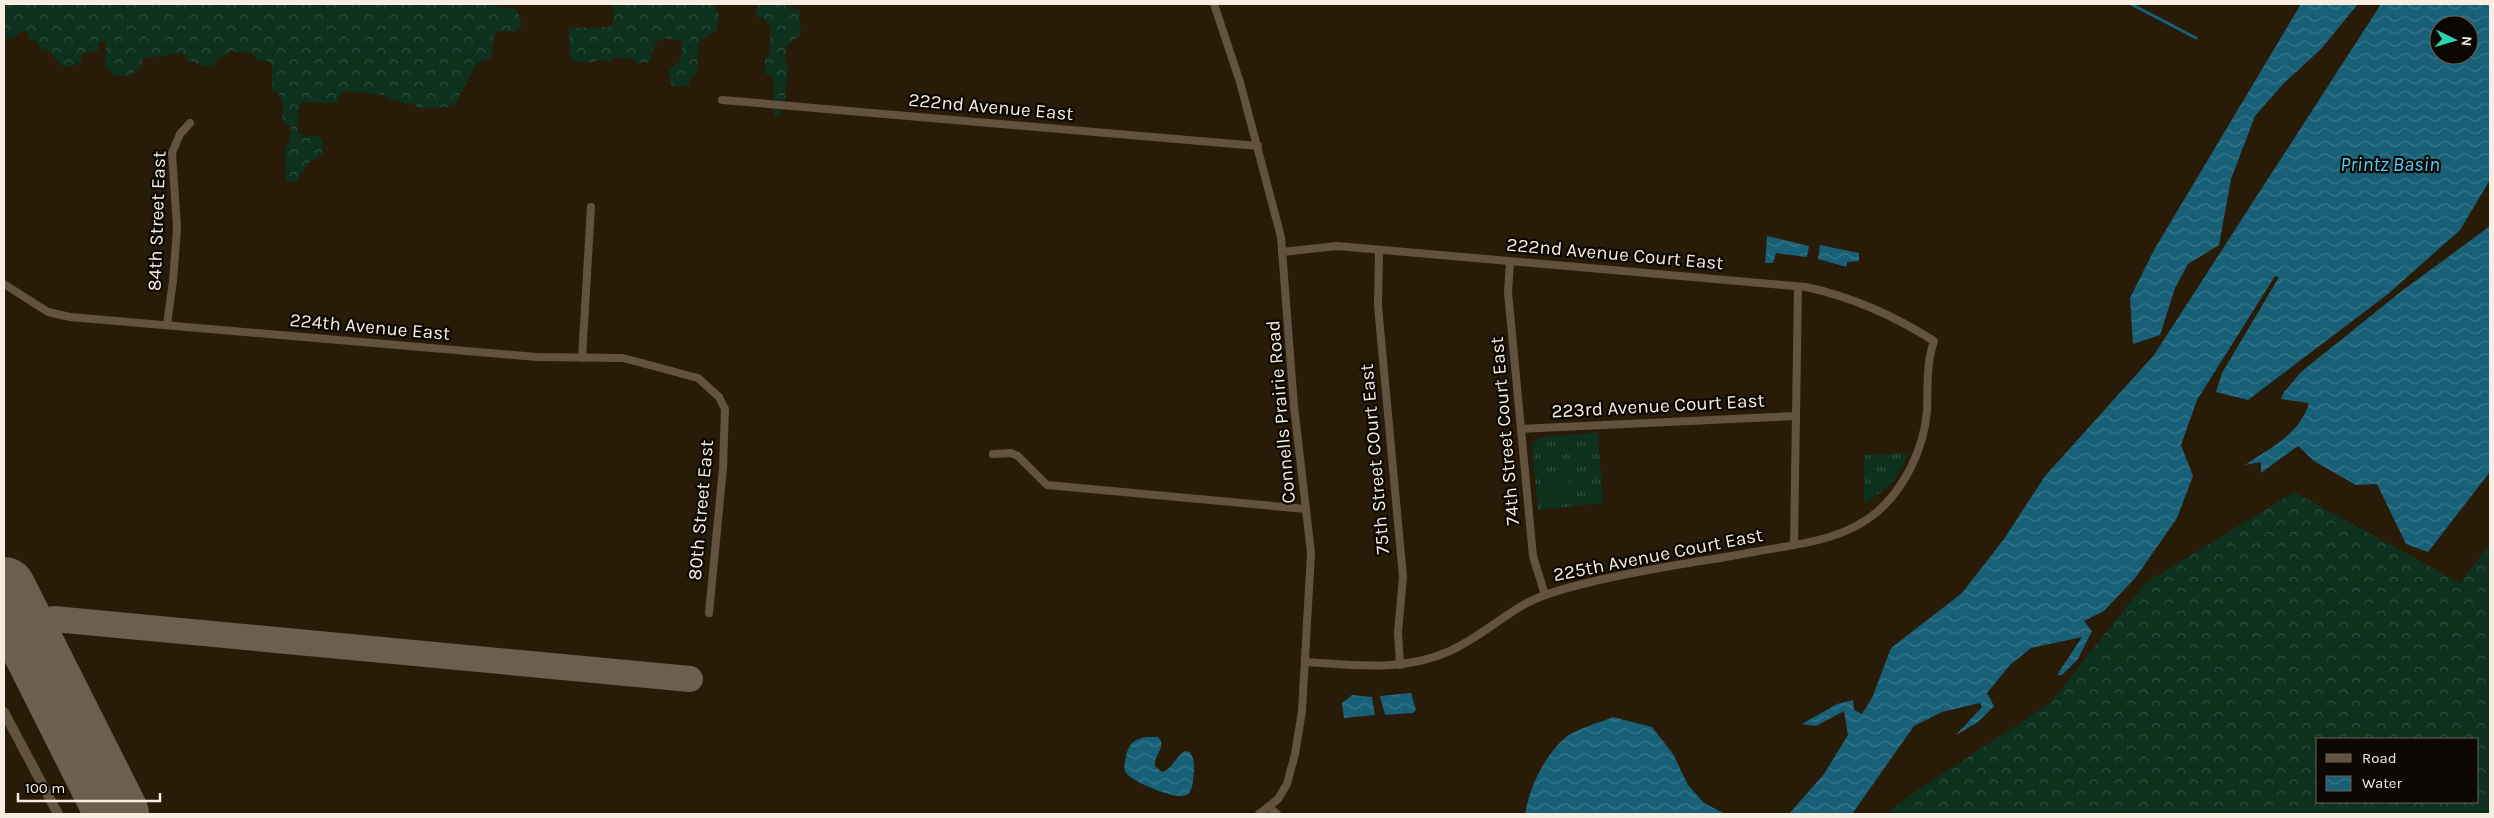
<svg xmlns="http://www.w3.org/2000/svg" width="2494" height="818" viewBox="0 0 2494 818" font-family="Karla,sans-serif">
<defs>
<pattern id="grass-tufts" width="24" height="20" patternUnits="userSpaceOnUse" patternTransform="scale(1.25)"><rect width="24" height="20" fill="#0d311d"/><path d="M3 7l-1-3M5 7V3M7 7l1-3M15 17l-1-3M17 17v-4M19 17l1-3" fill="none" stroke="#314f3e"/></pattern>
<pattern id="forest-crowns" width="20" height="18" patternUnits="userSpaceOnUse" patternTransform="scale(1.25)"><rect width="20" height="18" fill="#0d311d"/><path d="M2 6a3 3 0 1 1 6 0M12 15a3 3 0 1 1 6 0" fill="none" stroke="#314f3e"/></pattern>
<pattern id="water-waves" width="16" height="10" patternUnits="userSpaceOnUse" patternTransform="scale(1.25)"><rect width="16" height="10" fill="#186077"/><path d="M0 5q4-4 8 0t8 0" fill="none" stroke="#3a778a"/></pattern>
</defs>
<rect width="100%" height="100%" fill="#281b07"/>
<g fill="url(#grass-tufts)">
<polygon points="1598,433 1603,503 1538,510 1532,444 1539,437"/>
<path d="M1908,453C1902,475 1884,493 1864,503V455Z"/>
</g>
<g fill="url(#forest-crowns)" fill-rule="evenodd">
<path d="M4,4H494L497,7L517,9L522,26L515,32L498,31L494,34L492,57C487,61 482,61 478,63C475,65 456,103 454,107L417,108L414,104L400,103L397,100L388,99L384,95L344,91L337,98V103L303,102L299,105L297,131L300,135L320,137L323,140L322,154L315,160H311L296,182L286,181L285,147L289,144L291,127L288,124L282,123L283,103L277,92H272V65L269,61L256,60L253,53L230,51L223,57H219L212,66L198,65L195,62L188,61L183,54L173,53C164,60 150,53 142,60L141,67L130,76L113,75L105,67L106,44L103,41L99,43L98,51L85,52L81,55V62L74,64L73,67C59,69 58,61 51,52L41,48L35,41L30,40L27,31L19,33L12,39L4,38Z"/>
<polygon points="611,4 716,4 715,9 719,13 717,30 699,41 697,72 689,81 689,86 672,86 669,79 670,69 681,60 682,43 679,40 662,38 655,44 650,62 637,63 633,59 614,58 610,61 597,60 593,63 573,61 570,57 569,28 609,27 613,24 614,10"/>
<polygon points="757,4 790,4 793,9 800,10 801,35 786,46 785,62 788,66 785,104 780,116 774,116 773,78 770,75 765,74 765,57 769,54 771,27 765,20 756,16"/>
<path d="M2294,492L2460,583L2490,543V814H1886L1909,796L2050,703L2145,583ZM2478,739V802H2318V739Z"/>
</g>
<polygon fill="#0d311d" points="1569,478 1570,494 1544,496 1543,481"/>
<g fill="url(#water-waves)" fill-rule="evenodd">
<polygon points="2301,4 2358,4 2321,49 2284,83 2255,116 2231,179 2219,245 2188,264 2175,288 2160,335 2133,344 2130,298 2154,250"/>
<path d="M2381,4H2490V180L2460,230L2388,294L2248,400L2216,392L2222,373L2279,277L2275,276L2197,400L2181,445L2193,476L2177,518L2136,577L2104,611L2084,621L2092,631L2078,659L2062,675H2057L2082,637L2031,648L2010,665L1987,693L1994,706L1978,722L1956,735L1982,707L1980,703L1942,712L1914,726L1852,814H1789L1824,774L1848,735L1844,711L1816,726L1802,724L1837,704L1853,700L1854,710L1862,714L1872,698L1891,648L1962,593L2004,539L2045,476L2154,355ZM2439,25H2469V55H2439Z"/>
<path d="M2490,226V472L2428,552L2406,544L2377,484L2356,485L2314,461L2298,446L2261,473V462L2245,465C2270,448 2301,433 2309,403L2281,399L2284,392L2301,372L2403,290Z"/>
<polygon points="1767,236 1809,246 1807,257 1776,253 1773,263 1765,263"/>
<polygon points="1820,245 1859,253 1859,261 1847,262 1847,266 1843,266 1818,259"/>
<polygon points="1411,693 1416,710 1413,713 1385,715 1380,696"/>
<polygon points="1352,695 1372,697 1375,715 1344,718 1342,703"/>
<path d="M1613,717L1652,727L1673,754L1688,785L1704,803L1725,814H1525C1530,786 1544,756 1566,737C1578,728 1599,723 1613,717Z"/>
<path d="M1147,737H1158L1161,741C1163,750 1154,756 1155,766L1162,772C1172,769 1176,757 1185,751L1190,752C1196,761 1194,771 1193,781C1192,788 1191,795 1183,796C1173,798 1128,781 1125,771C1123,766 1126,757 1127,752C1131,741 1136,739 1147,737Z"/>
</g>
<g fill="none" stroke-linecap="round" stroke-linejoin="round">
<polyline stroke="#186077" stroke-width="3" points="2131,4 2196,38"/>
<polyline stroke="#6b5f4e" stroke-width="26" points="24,629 41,621 54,619 690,679"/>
<polyline stroke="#6b5f4e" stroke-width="64" points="4,589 117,814"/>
<g stroke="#63533e" stroke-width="8">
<polyline points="1214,4 1240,82 1281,237 1294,406 1311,553 1302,711 1295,754 1287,784 1278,799 1259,814"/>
<polyline points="722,100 1258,146"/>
<polyline points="1379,250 1378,306 1403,577 1398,632 1400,665"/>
<path d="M1282,252L1337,246L1806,287C1853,297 1893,315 1934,341C1926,364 1928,387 1927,411C1924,448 1905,488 1877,512C1843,541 1797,544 1754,552C1699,562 1642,569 1587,583C1565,588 1543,594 1523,605C1498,620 1476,639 1450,651C1403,672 1355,665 1305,662"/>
<polyline points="1510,262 1508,292 1533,556 1545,595"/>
<polyline points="4,284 48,312 70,317 537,357 623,358 698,378 719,397 725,409 723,468 709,613"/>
<polyline points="167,324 173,281 177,228 172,153 180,134 190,123"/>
<polyline points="582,358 591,207"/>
<polyline points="1521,429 1796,416"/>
<polyline points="993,454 1011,453 1018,456 1047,485 1306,509"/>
<polyline points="1794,544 1798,287"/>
<polyline points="1269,807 1277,814"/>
</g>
<polyline stroke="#63533e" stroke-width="10" points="4,712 58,814"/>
</g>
<g text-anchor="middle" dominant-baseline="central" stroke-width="4.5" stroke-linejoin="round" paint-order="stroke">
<g font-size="19" fill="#f7ede1" stroke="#0c0702">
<text transform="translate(991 107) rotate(5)">222nd Avenue East</text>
<text transform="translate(157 221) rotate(-88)">84th Street East</text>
<text transform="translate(1615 254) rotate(5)">222nd Avenue Court East</text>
<text transform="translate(370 327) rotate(5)">224th Avenue East</text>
<text transform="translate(1658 406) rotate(-3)">223rd Avenue Court East</text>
<text transform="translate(1281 412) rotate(-95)">Connells Prairie Road</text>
<text transform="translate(1505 431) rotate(-95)">74th Street Court East</text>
<text transform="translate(1375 459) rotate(-95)">75th Street COurt East</text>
<text transform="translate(701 510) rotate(-85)">80th Street East</text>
<text transform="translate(1658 555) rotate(-11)">225th Avenue Court East</text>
</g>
<g font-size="20" font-style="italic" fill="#4fd0fb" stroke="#0c0702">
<text x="2390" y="164">Printz Basin</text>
</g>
</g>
<rect width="2494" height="818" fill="none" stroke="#f7ede1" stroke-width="10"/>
<rect x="2316" y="738" width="162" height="65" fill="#0c0702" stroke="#6a635b"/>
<rect x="2326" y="754" width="25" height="8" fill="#63533e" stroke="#6a635b"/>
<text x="2362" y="763" font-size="15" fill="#f7ede1">Road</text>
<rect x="2326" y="776" width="25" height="15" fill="url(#water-waves)" stroke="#6a635b"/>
<text x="2362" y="788" font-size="15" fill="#f7ede1">Water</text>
<g transform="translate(2454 40) rotate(95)"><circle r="24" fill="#0c0702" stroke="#6a635b"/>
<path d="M0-4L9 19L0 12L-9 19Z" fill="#2bd5ac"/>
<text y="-8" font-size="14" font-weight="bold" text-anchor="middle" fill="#f7ede1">N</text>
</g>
<path d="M18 793v8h142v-8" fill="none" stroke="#f7ede1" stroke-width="2.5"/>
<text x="25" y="793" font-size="15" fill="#f7ede1" stroke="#0c0702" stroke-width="4" paint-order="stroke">100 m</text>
</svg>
